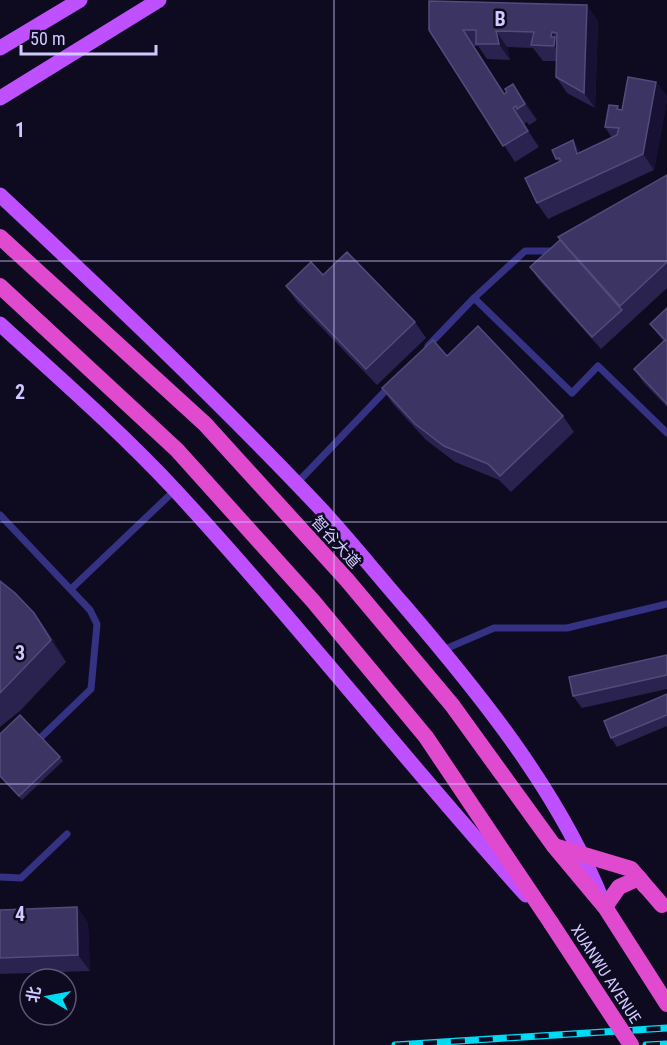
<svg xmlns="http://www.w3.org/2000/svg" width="667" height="1045" viewBox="0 0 667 1045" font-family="'Roboto Condensed','Noto Sans SC',sans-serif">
<rect width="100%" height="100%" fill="#0e0b20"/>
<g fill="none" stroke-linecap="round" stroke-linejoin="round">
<g stroke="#353183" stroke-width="7">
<polyline points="474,298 525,251 555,251"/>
<polyline points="428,346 474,298 572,393 598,366 667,433"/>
<polyline points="297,483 389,387"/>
<polyline points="0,515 90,610 97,624 91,689 36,742"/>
<polyline points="71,589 175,490"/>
<polyline points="443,650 494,628 567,628 667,604"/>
<polyline points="0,877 21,878 67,834"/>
</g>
<g stroke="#bf50ff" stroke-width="15">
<polyline points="0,48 80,0"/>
<polyline points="0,98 159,0"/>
<path d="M0,195C109,297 217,399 319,507C348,538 374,571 402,603C480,694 558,790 603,902"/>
<path d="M0,324C59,378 120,431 175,490C296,621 406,762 526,895"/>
</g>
<g stroke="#df4ace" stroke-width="16">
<polyline points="0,237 205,424 347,580 452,705 554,846 605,907 667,1004"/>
<polyline points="0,286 177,450 313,601 426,737 551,923"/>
<polyline points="554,846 631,869 662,905"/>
<polyline points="605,907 619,887 639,878 645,886"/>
</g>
<defs>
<g id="rail">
<polyline points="395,1045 667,1028"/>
<polyline points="646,1045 667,1044"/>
</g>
</defs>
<use href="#rail" stroke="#00dbf4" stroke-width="7"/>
<use href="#rail" stroke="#0e0b20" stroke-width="4.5" stroke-dasharray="14" stroke-linecap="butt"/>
<polyline stroke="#df4ace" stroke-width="16" points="551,923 631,1045"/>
</g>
<g fill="#2a224f">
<polygon points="598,21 595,108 567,93 556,77 556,61 543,61 533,48 507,47 510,60 487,59 478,46 474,46 504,93 524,100 537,120 529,125 527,122 524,124 539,147 515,162 429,30"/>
<polygon points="656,82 667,97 667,100 654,170 548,219 537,203 559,162 556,159 581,152 612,138 605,127 620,109 622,110"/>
<polygon points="667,175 667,288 601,349 539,280 530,267 560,240 558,237"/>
<polygon points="323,275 415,322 426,338 377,385 297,302 286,286"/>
<polygon points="667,308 667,407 643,382 634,369 664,342 650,324"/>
<polygon points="447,356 563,416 574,432 511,492 499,480 455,462 426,440 393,404 382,388"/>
<polygon points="0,581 34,613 50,635 66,662 21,710 0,727"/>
<polygon points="667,655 667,689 582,708 573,696"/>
<polygon points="667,694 667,726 617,747 611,738"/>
<polygon points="0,734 60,757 63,761 22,800 0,777"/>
<polygon points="77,907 88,923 90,971 0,974 0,910"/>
</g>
<g fill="#181134">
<polygon points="587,5 598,21 595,108 584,93"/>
<polygon points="463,30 474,46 515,110 504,94"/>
<polygon points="496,31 507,47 510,60 499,44"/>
<polygon points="552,32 566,53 566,62 554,46 551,37"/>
<polygon points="656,82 667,97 667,100 654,170 643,154"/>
<polygon points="513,84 524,100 537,120 525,104"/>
<polygon points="513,108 524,124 539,147 528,131"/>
<polygon points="573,140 584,156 577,154"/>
<polygon points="34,613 50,635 66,662 51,640"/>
<polygon points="77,907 88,923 90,971 78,955"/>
</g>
<g fill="#3c3462" stroke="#534b7b" stroke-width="1.5">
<polygon points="429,1 587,5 584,93 556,77 557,33 552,32 551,37 555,37 554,46 531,45 534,32 496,31 499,44 476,44 476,30 463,30 504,94 507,92 505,89 513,84 525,104 517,109 516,106 513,108 528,131 503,146 429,30"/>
<polygon points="628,77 656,82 643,154 537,203 525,178 561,161 559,158 556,159 552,150 573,140 577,154 617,135 619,128 605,127 609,105 618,106 617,109 622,110"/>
<polygon points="667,175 667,262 620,306 558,237"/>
<polygon points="560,240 622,310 592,337 530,267"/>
<polygon points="347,252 415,322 366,369 286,286 311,262 323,275"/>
<polygon points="667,308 667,342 650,324"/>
<polygon points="478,326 563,416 500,476 488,464 444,446 415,424 382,388 433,340 447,356"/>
<polygon points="665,340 667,342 667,404 634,369"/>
<polygon points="0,581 15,593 34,613 51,640 0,693"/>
<polygon points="667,655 667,675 573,696 569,677"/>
<polygon points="667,694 667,715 611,738 604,721"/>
<polygon points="20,715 60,757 19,796 0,776 0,734"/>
<polygon points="77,907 78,955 0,958 0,910"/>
</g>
<path fill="none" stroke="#d0c9ff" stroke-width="1.5" stroke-opacity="0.55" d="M334,0V1045M0,261H667M0,522H667M0,784H667"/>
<g text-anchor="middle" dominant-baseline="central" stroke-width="5" stroke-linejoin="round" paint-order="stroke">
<g font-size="16" fill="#d0c9ff" stroke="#0e0b20">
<text transform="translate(336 542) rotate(48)">智谷大道</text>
<text transform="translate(606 974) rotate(57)">XUANWU AVENUE</text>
</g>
</g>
<g font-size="20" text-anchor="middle" font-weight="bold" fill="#d0c9ff" stroke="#0e0b20" stroke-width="5" stroke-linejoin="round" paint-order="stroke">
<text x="500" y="26">B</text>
<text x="20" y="137">1</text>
<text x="20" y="399">2</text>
<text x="20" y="660">3</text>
<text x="20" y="921">4</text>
</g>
<g transform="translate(48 997) rotate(280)"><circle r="28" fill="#0e0b20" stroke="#5c5779" stroke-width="1.5"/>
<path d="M0-4.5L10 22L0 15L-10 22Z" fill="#00dbf4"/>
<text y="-9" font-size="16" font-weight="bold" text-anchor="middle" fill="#d0c9ff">北</text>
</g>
<path d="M21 45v9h135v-9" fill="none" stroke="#d0c9ff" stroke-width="3"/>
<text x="30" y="45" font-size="18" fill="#d0c9ff" stroke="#0e0b20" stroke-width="4.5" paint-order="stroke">50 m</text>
</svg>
